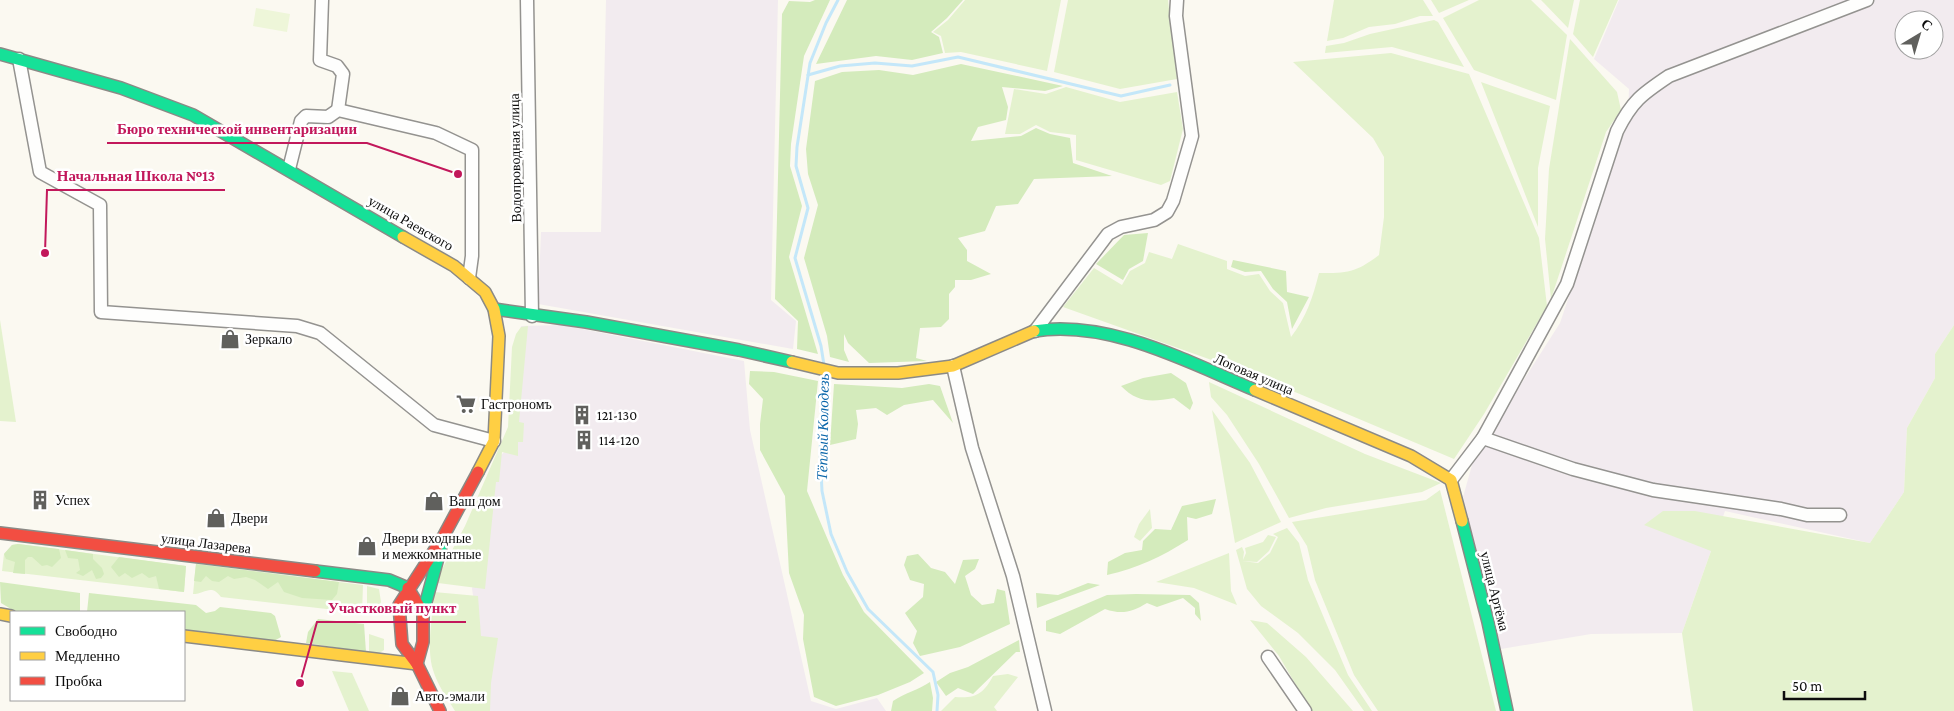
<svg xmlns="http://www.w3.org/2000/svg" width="1954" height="711" viewBox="0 0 1954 711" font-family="'Crimson Pro',serif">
<rect width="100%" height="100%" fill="#fbf9f1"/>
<g fill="#f2ebef" fill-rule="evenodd">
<polygon points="606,0 778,0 771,300 796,321 793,349 538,304 541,232 601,232"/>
<path d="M1619,0H1954V325L1935,354V378L1907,428L1904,492L1870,543L1725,511L1682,633L1591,634L1501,649L1463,497L1474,458L1560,323L1628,121L1629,89L1594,59ZM1904,20H1934V50H1904Z"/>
<polygon points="562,325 744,361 750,430 811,701 836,709 877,698 886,711 482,711 477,619 472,589 500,456 510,447 521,326"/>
</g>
<g fill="#e4f2ce">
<polygon points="965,0 1061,0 1047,71 961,52 945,53 941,36 933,32 948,20"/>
<polygon points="1068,0 1168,0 1177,79 1120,89 1054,72"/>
<polygon points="1334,0 1423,0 1433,16 1420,16 1395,24 1369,27 1343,38 1327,41"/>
<polygon points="1431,0 1469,0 1439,13"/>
<polygon points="1479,0 1531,0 1567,35 1556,100 1474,70 1443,18"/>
<polygon points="1541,0 1574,0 1568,28 1544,3"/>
<polygon points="1580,0 1618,0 1593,57 1573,34"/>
<polygon points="1434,20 1438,22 1464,67 1392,47 1325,53 1326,46 1344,43 1370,34"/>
<polygon points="1570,39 1617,92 1621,110 1606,132 1551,299 1545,239 1549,169"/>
<path d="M1391,53L1469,74L1539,238L1547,306L1484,414L1454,459L1262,378L1063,307L1094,268L1122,285L1130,271L1145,263L1149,252L1172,259L1178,244L1227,261V269L1245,276L1259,274L1270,291L1283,303L1291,337C1306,318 1313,297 1319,273C1348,273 1355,273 1379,255L1384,217V157L1373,138L1293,62Z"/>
<polygon points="1481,82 1550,106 1538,168 1538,227"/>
<polygon points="1066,87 1120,102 1177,92 1183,129 1170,181 1161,185 1076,160 1076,135 1050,132 1036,125 1020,134 1005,134 1014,89 1046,94"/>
<polygon points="0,320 16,422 0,421"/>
<polygon points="1954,325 1954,711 1693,711 1682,633 1711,551 1644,525 1663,511 1695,511 1870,543 1904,492 1907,428 1935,378 1935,354"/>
<polygon points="528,326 519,422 524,423 523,442 518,442 518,456 502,452 499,482 496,482 485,589 438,583 441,571 465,526 508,427 512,347 516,334 521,327"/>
<polygon points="1209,382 1365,454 1441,483 1422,492 1326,508 1289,518 1259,464 1227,415 1211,397"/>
<polygon points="1212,410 1250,463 1281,522 1235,543"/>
<polygon points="1440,490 1496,711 1378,711 1354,675 1315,580 1307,546 1292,522 1426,500"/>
<polygon points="1150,509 1152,528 1140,541 1134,537 1139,524"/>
<polygon points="1287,528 1299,543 1308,580 1348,675 1372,711 1364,711 1335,670 1298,633 1261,606 1247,589 1236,550 1242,547 1244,552 1243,560 1246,553 1245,548 1263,542 1268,535 1276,537 1269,551 1257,562 1242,561 1258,563 1270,553 1278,537 1273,534"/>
<polygon points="18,544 186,566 184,592 2,571 4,554 12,545"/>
<polygon points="1229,553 1231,591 1237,605 1194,588 1156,582"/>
<path d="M196,564L363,585L362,613L221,597C211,583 205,594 193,594Z"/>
<polygon points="367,586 379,589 381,602 379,607 367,608"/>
<path d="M434,592L478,596L481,636L498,638L491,683L490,711H455C447,698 437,684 433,670C426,646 433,616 434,592Z"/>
<polygon points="1250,620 1267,623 1306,657 1353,711 1311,711 1279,656"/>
<polygon points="369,634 384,639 384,650 378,654 369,653"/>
<polygon points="332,671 352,673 369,711 349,711"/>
<path d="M1008,674L1018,677L994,707L997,711H941L955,697C976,699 984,693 993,676Z"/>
</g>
<g fill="#d4ebbc">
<polygon points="815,0 830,0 804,56 791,144 790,166 802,206 789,257 818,354 797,349 798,321 775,299 782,14 789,1 810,2"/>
<polygon points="847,0 963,0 947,18 931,32 939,37 943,53 912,60 876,56 816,64"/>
<polygon points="961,64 1063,86 1045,91 1002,87 1008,107 1006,120 978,127 971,141 1021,136 1036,128 1050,134 1070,138 1073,163 1112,176 1034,179 1018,204 996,206 985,231 958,238 967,250 967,261 991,274 971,280 955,280 955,287 949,294 949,319 941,327 920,328 916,358 927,361 869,363 848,343 844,334 844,350 849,362 830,357 827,336 804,258 818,205 808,174 806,149 815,81 842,72 879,70 913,75"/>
<polygon points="1148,233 1143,261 1129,269 1123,280 1096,264 1124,235"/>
<polygon points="1233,260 1286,271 1287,292 1309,297 1292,329 1287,302 1273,289 1261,271 1245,272 1231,267"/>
<polygon points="750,371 774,372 818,381 807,491 843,575 864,612 924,673 910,682 878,695 836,706 814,697 803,639 804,615 789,573 785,496 760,450 760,424 763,399 749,384"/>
<path d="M1171,373L1186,383L1193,403L1190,410L1174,398C1151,402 1138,403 1121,386L1143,378Z"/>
<polygon points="834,384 902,388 929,384 940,386 953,423 933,400 904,405 887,415 876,408 856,410 858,424 856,439 830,445"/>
<path d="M1216,499L1212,514L1196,519L1187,517L1188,540C1161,557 1138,568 1107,575L1108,562L1125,553L1142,550L1143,541L1155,529L1171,530L1182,506Z"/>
<polygon points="18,544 59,549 61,558 52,567 47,565 42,566 32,557 28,557 25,560 25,574 13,573 15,562 6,559 4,554 12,545"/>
<polygon points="65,550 93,554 93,559 102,568 104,574 101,578 96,579 92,570 83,576 76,573 80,570 78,559 68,558"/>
<polygon points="918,554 931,568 945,572 955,584 963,560 979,559 975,569 965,576 971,595 982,605 994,603 997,589 1005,591 1010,624 960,647 920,656 913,643 917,631 905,613 923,597 924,584 910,580 904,565 907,556"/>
<polygon points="119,557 186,566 184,592 159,589 156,576 149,578 142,573 132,578 125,573 119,577 111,567"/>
<polygon points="196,564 339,582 337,594 332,600 302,598 284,592 278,582 268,589 255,580 246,577 234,579 228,576 219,582 212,581 206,576 201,582 194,581"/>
<polygon points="0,582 80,593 80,612 16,612 1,603"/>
<polygon points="1088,583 1100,585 1037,608 1036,593 1058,595"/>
<polygon points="89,593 196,605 206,613 215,611 220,607 271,613 275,616 281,637 274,641 184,631 184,612 87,612"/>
<path d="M1136,594L1190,595L1199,603L1201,621L1195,614V608L1183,598L1157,607L1147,603C1132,612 1122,615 1105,609L1060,634L1046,631V621L1107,595Z"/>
<polygon points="318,619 364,624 366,652 306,643 308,632"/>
<polygon points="1019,640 1020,652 1016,652 973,694 958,688 946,696 936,682 950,673 968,667"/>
<path d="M930,682L933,698L932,711H891L893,701C905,693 918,690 930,682Z"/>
</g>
<polygon fill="#eef6d9" points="256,8 290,14 287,32 253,26"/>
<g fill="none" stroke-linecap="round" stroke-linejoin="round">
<g stroke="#c4e7f9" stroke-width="3">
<polyline points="808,75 840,66 875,63 912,66 958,57 1121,96 1170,85"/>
<polyline points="824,365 821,346 795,258 808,208 796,166 797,147 810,63 826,23 838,0"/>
<polyline points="826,376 820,450 822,491 831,534 847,572 868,609 933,672 938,695 937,711"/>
</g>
<defs>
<g id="street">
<polyline points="322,0 320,60 337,66 343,74 338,110"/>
<polyline points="527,0 532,316"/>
<polyline points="19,59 40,172 100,205 101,312 297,326 320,333 434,425 494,441"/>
<polyline points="289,169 301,121 306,116 328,117 338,110 436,133 472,150 472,256 469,278"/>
<polyline points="1035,331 1108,234 1121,227 1154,220 1167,212 1173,201 1192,136 1176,16 1177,0"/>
<polyline points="953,366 972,448 1013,576 1045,711"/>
<polyline points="1483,438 1573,469 1653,490 1781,509 1807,515 1840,515"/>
<path d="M1451,480L1483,438L1567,284L1617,131C1632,101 1642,94 1669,76L1867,0"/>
<polyline points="1268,657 1305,711"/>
</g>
<g id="fast">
<polyline points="0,54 121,88 193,115 403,237"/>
<polyline points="494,309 586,322 739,350 792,362"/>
<path d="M1034,331C1109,319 1188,362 1255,390"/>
<polyline points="1462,521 1488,622 1507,711"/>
<polyline points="315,571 389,580 408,588"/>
<polyline points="423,613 441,547"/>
</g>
<g id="slow">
<polyline points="403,237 454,266 485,292 494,309 499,336 494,441 478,472"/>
<polyline points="792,362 838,373 898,373 953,366 1034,331"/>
<polyline points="1255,390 1411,456 1451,480 1462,521"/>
<polyline points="0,614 11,616"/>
<polyline points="184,636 417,664"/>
</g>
<g id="jam">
<polyline points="0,533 315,571"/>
<polyline points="408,588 423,613 423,642 417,664"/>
<polyline points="440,711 417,664 402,644 399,605 443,537 478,472"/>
</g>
</defs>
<use href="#street" stroke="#949390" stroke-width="15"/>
<use href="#fast" stroke="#8b8a86" stroke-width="14"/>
<use href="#slow" stroke="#8b8a86" stroke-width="14"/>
<use href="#jam" stroke="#8b8a86" stroke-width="14"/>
<use href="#street" stroke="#fefefd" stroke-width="12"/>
<use href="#fast" stroke="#16e098" stroke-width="11"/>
<use href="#slow" stroke="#ffcf43" stroke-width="11"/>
<use href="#jam" stroke="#f24e42" stroke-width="11"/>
</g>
<defs>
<symbol id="shop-bare" viewBox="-9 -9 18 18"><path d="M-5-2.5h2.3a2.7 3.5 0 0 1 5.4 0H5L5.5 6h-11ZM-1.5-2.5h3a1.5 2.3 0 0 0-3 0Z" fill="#60605d" stroke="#fff" stroke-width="2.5" paint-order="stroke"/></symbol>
<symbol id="supermarket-bare" viewBox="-9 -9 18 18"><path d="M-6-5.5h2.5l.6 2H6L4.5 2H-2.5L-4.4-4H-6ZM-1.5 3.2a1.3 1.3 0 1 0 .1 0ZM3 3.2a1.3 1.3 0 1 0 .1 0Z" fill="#60605d" stroke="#fff" stroke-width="2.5" paint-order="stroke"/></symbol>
<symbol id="building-bare" viewBox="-9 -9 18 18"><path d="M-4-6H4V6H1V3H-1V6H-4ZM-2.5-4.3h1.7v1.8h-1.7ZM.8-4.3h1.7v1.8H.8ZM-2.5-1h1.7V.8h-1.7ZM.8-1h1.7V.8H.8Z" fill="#60605d" stroke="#fff" stroke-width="2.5" paint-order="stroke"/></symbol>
</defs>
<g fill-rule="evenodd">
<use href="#shop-bare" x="216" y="325" width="28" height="28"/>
<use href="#supermarket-bare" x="452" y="390" width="28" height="28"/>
<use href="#building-bare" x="568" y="401" width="28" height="28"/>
<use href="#building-bare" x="570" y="426" width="28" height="28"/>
<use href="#building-bare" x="26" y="486" width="28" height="28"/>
<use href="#shop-bare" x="420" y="487" width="28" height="28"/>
<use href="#shop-bare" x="202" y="504" width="28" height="28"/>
<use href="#shop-bare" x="353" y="532" width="28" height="28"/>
<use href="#shop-bare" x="386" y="682" width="28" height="28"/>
</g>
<g text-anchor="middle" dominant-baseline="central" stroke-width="5" stroke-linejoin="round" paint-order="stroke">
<g font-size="14" fill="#0d0d0d" stroke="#fff">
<text transform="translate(515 158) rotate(-91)">Водопроводная улица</text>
<text transform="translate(411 223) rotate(30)">улица Раевского</text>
<text transform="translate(1254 374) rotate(23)">Логовая улица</text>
<text transform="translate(206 543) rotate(7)">улица Лазарева</text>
<text transform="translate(1495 591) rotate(76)">улица Артёма</text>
</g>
<g font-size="14" fill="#0d0d0d" stroke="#fff" text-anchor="start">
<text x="245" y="339">Зеркало</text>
<text x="481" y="404">Гастрономъ</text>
<text x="597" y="415">121-130</text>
<text x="599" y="440">114-120</text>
<text x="55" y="500">Успех</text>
<text x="449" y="501">Ваш дом</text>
<text x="231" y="518">Двери</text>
<text x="382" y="538">Двери входные<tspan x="382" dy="16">и межкомнатные</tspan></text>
<text x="415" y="696">Авто-эмали</text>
</g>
<g font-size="15" font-style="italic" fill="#0a66aa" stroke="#fff">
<text transform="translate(823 427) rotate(-89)">Тёплый Колодезь</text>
</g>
</g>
<path fill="none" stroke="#c2185b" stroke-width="2" d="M458 174L367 143H107M45 253L47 190H225M300 683L317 622H466"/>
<g fill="#c2185b" stroke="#fff" stroke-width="2">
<circle cx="458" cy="174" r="5"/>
<circle cx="45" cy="253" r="5"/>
<circle cx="300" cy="683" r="5"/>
</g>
<g font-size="15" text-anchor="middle" font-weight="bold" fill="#c2185b" stroke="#fff" stroke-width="5" stroke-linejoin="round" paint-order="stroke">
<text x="237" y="134">Бюро технической инвентаризации</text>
<text x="136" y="181">Начальная Школа №13</text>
<text x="392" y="613">Участковый пункт</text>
</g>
<rect x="10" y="611" width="175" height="90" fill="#ffffff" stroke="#9e9e9e"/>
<rect x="20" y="627" width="25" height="8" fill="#16e098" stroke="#9e9e9e"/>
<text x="55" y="636" font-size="15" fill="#0d0d0d">Свободно</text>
<rect x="20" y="652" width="25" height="8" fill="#ffcf43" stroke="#9e9e9e"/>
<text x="55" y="661" font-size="15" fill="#0d0d0d">Медленно</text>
<rect x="20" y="677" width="25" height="8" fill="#f24e42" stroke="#9e9e9e"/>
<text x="55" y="686" font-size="15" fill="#0d0d0d">Пробка</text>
<g transform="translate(1919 35) rotate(38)"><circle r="24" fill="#ffffff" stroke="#9e9e9e"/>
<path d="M0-4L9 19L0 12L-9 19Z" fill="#60605d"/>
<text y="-8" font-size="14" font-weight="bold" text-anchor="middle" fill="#0d0d0d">С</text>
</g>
<path d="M1784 691v8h81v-8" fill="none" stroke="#0d0d0d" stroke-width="2.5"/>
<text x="1792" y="691" font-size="15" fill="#0d0d0d" stroke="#ffffff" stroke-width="4" paint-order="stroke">50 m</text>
</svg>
